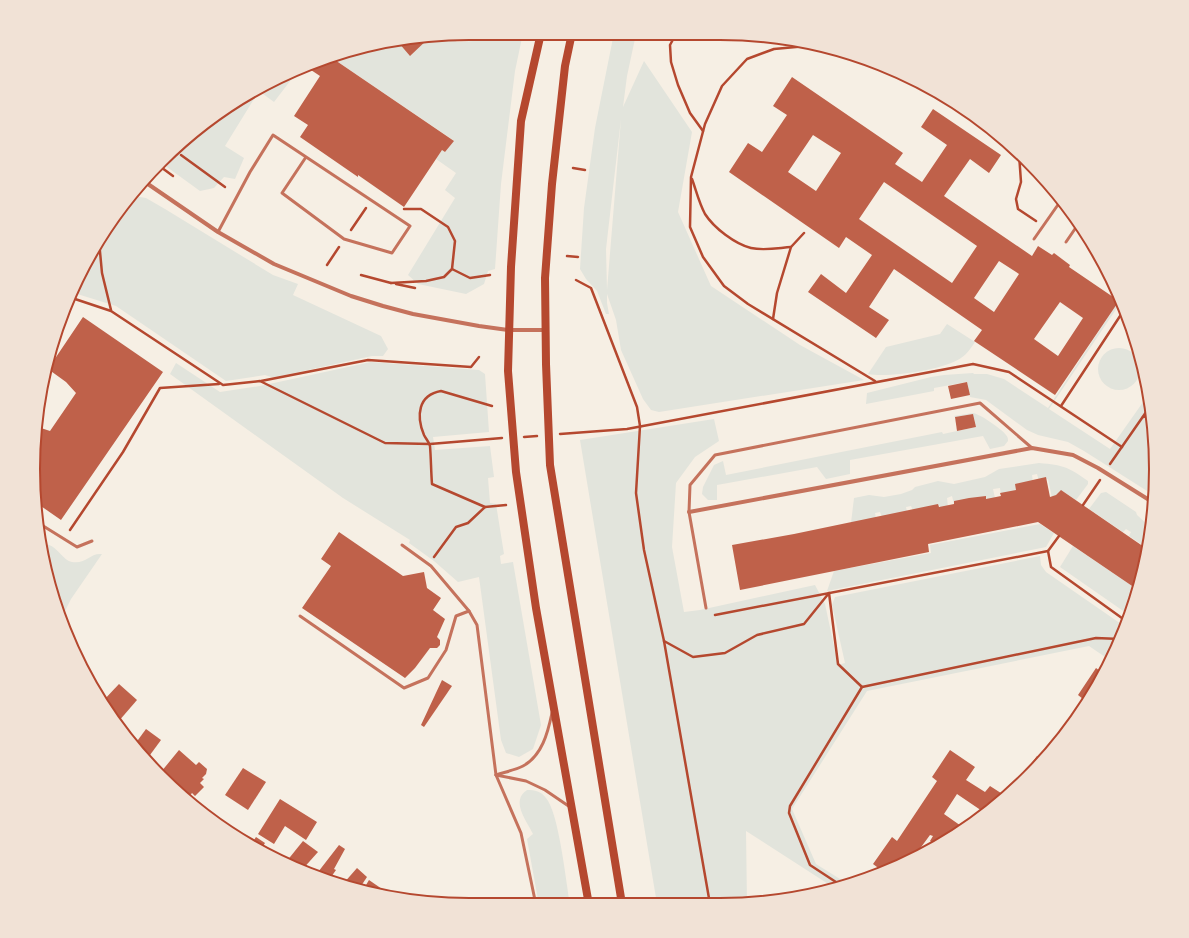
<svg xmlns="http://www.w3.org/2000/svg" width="1189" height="938" viewBox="0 0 1189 938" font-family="Lato,sans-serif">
<rect width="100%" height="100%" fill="#f6efe4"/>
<g fill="#e2e4dc" fill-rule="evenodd">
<polygon points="480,33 523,33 515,71 501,184 495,269 488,271 484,284 466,294 418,284 408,275 455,198 445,190 456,173 436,159 442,150 445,152 453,140 332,58 356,48 398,42 410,55 429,38 448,36 457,42 473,41"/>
<path d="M614,33L636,34L627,76L623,107L644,61L692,132L678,212L711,286L800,345L864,380L659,412L651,410L643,399L621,350L616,320L607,294V303L609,314H606L597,291L586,279L580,269L584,208L595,128ZM621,119L607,290L606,249Z"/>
<polygon points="297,72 274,102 259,91 225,146 244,158 235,179 224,177 214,188 200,191 160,162 251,91"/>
<polygon points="134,196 146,198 165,209 273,275 298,284 293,295 381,336 388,349 383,356 372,356 276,377 271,377 265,375 226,381 116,306 74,293 92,251"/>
<polygon points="1114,288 1121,302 1049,409 1110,449 1148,395 1152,412 1155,496 1084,451 1068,442 1038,435 1027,430 986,400 970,397 967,382 934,388 934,391 866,404 867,393 931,377 944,375 973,373 974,374 987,374 1004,379 1048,408 1119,301 1120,301 1110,294"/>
<path d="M947,324L975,342C971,348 967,354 961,358C944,370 888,378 868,374L886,347L940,334Z"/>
<circle cx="1119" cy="369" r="21"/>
<polygon points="371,362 479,370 485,374 489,432 433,437 435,450 490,446 494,477 488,478 490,503 496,504 504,554 500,556 501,564 513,562 541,725 533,749 519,757 506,753 501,740 479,577 458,582 434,561 409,543 410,540 343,498 170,374 176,363 220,392 260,386"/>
<path d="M973,413C980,414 1002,429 1006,435C1008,437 1008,439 1008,441L1004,446L990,449L983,436L850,460V474L826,479L817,467L717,485V500H708L702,494L703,487L714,465L723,461L726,475L942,432L943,434L976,427L973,414L955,417L954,416Z"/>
<polygon points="714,419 719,441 695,457 676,483 672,547 684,612 700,610 815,585 825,604 838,665 845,663 832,605 835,597 1040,556 1041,565 1046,572 1124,626 1111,661 1089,646 867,691 792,809 816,864 848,884 836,889 746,831 747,904 657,904 580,440"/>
<path d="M1039,463C1064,465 1068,467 1088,481V484L1076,500L1062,491L1052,498L1048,479L1039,481L1037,474L1032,475L1033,482L1017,491L1001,496L1000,488L993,489L995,498L987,500L986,497L955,503L954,504L952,496L947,498L948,507L940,509V506L913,511L911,506L906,507L907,512L882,517L880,512L875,513L876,518L851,523L854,498L869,495L884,497L901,494L912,490L915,487L938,481L954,484L985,477L999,469Z"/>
<polygon points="1106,492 1136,512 1137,515 1150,527 1147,548 1129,536 1131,532 1126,529 1123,532 1089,509 1101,493"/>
<polygon points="1040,524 1054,533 1046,547 827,591 834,571 931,553 930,545"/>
<path d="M43,544C56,543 62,560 72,562C87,564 89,553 102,554L71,599L62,617L48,582Z"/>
<polygon points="1073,546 1138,590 1129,615 1060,567"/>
<path d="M527,790C535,790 541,791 546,798C559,813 566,882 570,905H539L527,839L533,834C527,821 510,801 527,790Z"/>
</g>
<g fill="#bf614a" fill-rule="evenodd">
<polygon points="429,38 410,56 398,42 401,42"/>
<polygon points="332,58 454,141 445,152 442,150 404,207 358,175 358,177 300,137 308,125 294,116 320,76 308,68"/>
<path d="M792,77L903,153L895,164L922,182L947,145L921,127L933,109L1001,155L989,173L970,159L944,196L1032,256L1038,246L1052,255L1054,253L1070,265L1069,267L1119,301L1055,395L974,341L982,330L894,269L869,307L889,320L876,338L808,292L821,274L846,293L872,255L846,237L839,248L729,172L748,143L762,152L787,115L773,106ZM813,135L841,153L816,191L788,172ZM884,182L977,246L952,283L859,219ZM999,261L1019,274L994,312L974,298ZM1060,302L1083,318L1058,356L1034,339Z"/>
<polygon points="83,317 163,372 61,520 38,504 33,469 38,427 50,431 76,393 66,382 48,369"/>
<polygon points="967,382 970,395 951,399 948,386"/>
<polygon points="973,414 976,427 957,431 955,417"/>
<polygon points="1046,477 1050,497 1056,495 1061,490 1147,549 1141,582 1138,590 1038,522 928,544 929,552 740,590 732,545 794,534 938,504 939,507 954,504 954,501 969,498 986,496 986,499 1001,496 1000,493 1016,490 1015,484"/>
<polygon points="339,532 403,576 424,572 427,588 441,598 433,610 445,619 437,637 440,640 440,645 437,648 430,648 415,668 405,678 302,608 331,566 321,559"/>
<polygon points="1096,668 1104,674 1066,735 1045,756 1083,699 1078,695"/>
<polygon points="442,680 452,686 424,727 421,725"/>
<polygon points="119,684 137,700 118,722 102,702"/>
<polygon points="146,729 161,740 150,755 135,744"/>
<polygon points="179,750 196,765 199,762 207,769 206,774 202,778 204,779 200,783 204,787 195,796 192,793 188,798 161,772"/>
<polygon points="950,750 975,767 966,780 985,792 990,786 1004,795 999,803 996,801 993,807 985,813 957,794 944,814 964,828 943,843 940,841 937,846 930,841 933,836 930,835 916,854 918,855 881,870 873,864 892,837 897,841 937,781 932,777"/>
<polygon points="1037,756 1042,759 1020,784 1018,783"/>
<polygon points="243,768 266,782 248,810 225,795"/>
<polygon points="280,799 317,822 306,840 285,826 274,844 258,834"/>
<polygon points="256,837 265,843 262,848 252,843"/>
<polygon points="303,841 318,852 301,871 286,862"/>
<polygon points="339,845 345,849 334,869 336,870 329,880 315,876"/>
<polygon points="357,868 367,877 359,889 343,884"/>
<polygon points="369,880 395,898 384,897 363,890"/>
</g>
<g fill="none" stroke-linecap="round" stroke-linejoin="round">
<g stroke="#b5482f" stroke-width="2.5">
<polyline points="676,34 670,45 671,62 678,85 690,113 703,131"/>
<polyline points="807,46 774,49 747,59 722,86 705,124 691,177 690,227 703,257 724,286 748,304 875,381"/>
<polyline points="1019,154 1021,182 1016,199 1018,209 1036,221"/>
<polyline points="181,155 225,187"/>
<polyline points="158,165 173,176"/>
<polyline points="573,168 585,170"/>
<path d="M692,179C696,190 699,203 705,214C714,228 735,244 751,248C764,251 778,248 791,247"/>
<polyline points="351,230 366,208"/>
<polyline points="99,241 102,273 111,310"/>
<polyline points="567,256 578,257"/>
<polyline points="327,265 339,247"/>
<polyline points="452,269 470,278 490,275"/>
<polyline points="361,275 391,283"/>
<polyline points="576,280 591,288 637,407 640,426 636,493 644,550 664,641 710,904"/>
<polyline points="391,283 426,281 444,277 452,269 455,241 448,227 421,209 404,209"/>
<polyline points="396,284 415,288"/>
<polyline points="72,298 111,311 223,385 260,381 385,443 430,444 502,438"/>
<polyline points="773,319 777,293 791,247 804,233"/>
<polyline points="261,381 368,360 471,367 479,357"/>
<path d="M492,406L441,391C418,395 416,416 424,435C426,439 429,442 430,446C431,458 431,471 432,484L485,507L506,505"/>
<polyline points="1061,406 1124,310"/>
<polyline points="1143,417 1152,415"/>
<polyline points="560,434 627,429 973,364 1009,372 1122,447"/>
<polyline points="524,437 537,436"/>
<polyline points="1110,464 1151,405"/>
<polyline points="1083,505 1100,480"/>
<polyline points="70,530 123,452 160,388 219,384"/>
<polyline points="1059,536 1048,551 1051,567 1126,621"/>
<polyline points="434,557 456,527 468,523 485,507"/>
<polyline points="829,593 838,664 862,687"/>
<polyline points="715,615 1048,551"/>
<polyline points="664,641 693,657 725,653 757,635 804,624 829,593"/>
<polyline points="842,886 810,865 789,813 790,806 862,687 1096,638 1120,639"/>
</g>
<g stroke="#c5725c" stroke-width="3">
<polyline points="218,232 250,172 273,135 410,226 392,253 344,239 282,193 306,157"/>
<polyline points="1034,239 1062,199"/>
<polyline points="1066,242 1079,223"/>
<polyline points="59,330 65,321"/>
<polyline points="40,524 77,547 92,541"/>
<polyline points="402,545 431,566 469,611"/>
<polyline points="706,608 689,512 690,485 715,455 980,403 1032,448"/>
<polyline points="300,616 404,688 428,678 446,650 456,616 469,611 477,625 496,775 521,833 536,905"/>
<path d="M496,775C505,772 515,770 523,766C542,756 548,732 552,713"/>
<polyline points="496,775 526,781 545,790 570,807"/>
</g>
<g stroke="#c5725c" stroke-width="4">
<polyline points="145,182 218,232 274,264 351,296 383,306 413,314 479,326 508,330 545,330"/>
<polyline points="689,512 1032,448 1073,455 1098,468 1154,503"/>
</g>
<g stroke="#b5482f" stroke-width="8">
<polyline points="541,33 521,121 511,267 508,371 516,472 536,608 589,905"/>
<polyline points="572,33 565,66 552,184 545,278 546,364 550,465 622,904"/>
</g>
</g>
<path d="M0 0H1189V938H0ZM469 40H720A429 429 0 0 1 1149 469V469A429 429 0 0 1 720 898H469A429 429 0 0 1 40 469V469A429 429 0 0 1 469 40Z" fill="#f1e2d6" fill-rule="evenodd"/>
<path fill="none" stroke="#b5482f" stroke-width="2" d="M469 40H720A429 429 0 0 1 1149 469V469A429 429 0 0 1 720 898H469A429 429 0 0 1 40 469V469A429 429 0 0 1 469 40Z"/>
</svg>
